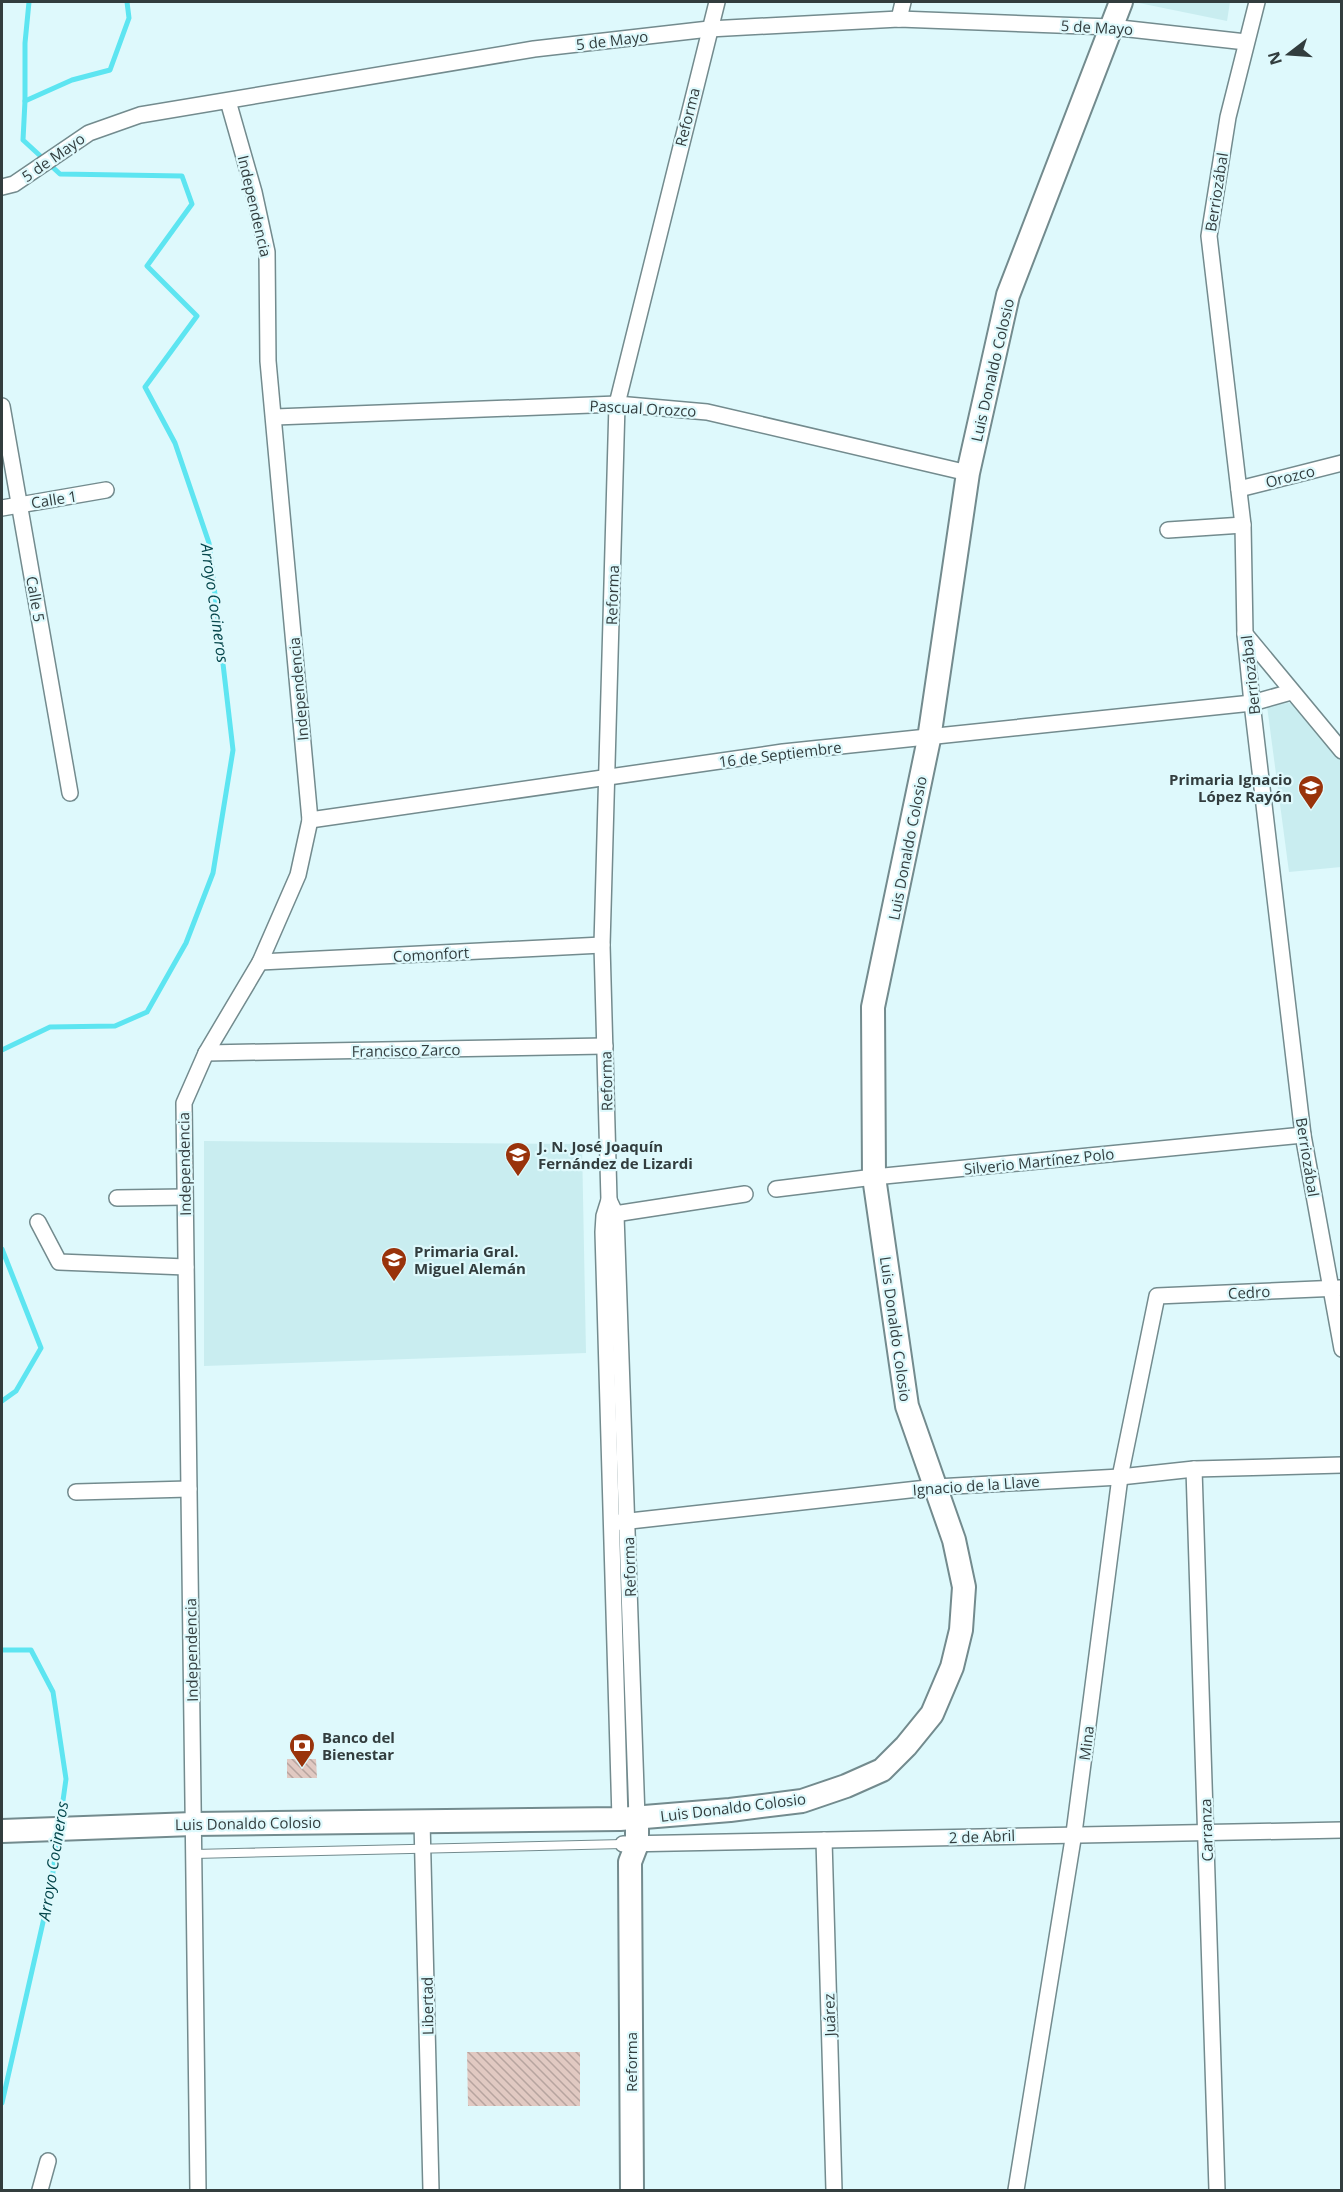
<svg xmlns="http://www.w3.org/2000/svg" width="1343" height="2192" viewBox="0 0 1343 2192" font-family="'Open Sans',sans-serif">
<defs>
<pattern id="building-back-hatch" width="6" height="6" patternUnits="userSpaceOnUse" patternTransform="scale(1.5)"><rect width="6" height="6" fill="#e1c9c2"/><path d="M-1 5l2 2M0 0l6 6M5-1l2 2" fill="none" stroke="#b7a49f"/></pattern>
</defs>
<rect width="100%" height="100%" fill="#def9fc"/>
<g fill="#c9edf0">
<polygon points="1134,2 1230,2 1227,21"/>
<polygon points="1295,702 1341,756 1341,867 1289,872 1267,706"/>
<polygon points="204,1141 582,1144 586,1353 204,1366"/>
</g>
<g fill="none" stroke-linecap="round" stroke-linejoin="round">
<g stroke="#5de5f1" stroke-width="5">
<polyline points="25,101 25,43 29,2"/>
<polyline points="2,1050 50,1027 115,1026 147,1012 186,943 213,873 233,750 209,543 175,443 145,387 197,316 147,266 192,204 182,176 60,174 23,140 25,101 72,80 110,70 129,18 127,2"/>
<polyline points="2,1249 41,1348 16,1391 2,1401"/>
<polyline points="2,1650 31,1650 53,1692 66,1779 60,1822"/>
<polyline points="2,2103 51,1887 58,1834"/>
</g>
</g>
<g fill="url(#building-back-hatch)">
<polygon points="287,1759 316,1759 317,1778 287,1778"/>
<polygon points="467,2052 580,2052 580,2106 468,2106"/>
</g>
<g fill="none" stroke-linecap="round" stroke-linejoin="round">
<defs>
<polyline id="service" points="194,1854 623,1844"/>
<g id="minor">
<polyline points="1257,2 1228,117 1209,236 1243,525 1245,634 1252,703 1303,1135 1342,1349"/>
<polyline points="899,19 903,2"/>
<polyline points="2,187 14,184 89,133 140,115 534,49 709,29 899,19 1111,27 1246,42"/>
<polyline points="2,406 70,793"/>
<polyline points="275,417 617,404 707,412 968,473"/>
<polyline points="1239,489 1342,463"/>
<polyline points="2,508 106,490"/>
<polyline points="1168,530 1243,525"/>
<polyline points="1245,634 1342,751"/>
<polyline points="310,820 783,752 1252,703 1291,692"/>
<polyline points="260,962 602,945"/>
<polyline points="206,1053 605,1046"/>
<polyline points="776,1189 874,1177 1303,1135"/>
<polyline points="117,1198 185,1197"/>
<polyline points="609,1200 616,1215 637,1818"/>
<polyline points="608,1215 745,1194"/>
<polyline points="38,1222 59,1262 186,1267"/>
<polyline points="1194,1469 1217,2190"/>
<polyline points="76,1492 189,1489"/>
<polyline points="612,1523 936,1487 1120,1477 1194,1469 1342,1465"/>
<polyline points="620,1819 603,1232 604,1216 609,1200 602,945 617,404 717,2"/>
<polyline points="422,1821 431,2190"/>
<polyline points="824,1840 834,2190"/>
<polyline points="623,1844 1342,1830"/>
<polyline points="40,2190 48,2161"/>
<polyline points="198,2190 184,1103 206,1053 260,962 298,875 310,820 268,361 267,252 254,192 228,101"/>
<polyline points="1016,2190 1074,1833 1120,1477 1157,1296 1340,1288"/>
</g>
<g id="secondary">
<polyline points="2,1831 193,1824 620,1819 730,1810 802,1801 846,1786 882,1770 906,1746 932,1714 952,1667 961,1630 964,1587 954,1540 907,1406 874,1177 873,1007 929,739 968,473 1008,295 1121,2"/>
<polyline points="632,2190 630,1862 637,1844 637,1818"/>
</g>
</defs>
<use href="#service" stroke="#738b8e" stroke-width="10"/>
<use href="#minor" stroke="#738b8e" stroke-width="18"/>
<use href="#secondary" stroke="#738b8e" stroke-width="26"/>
<use href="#service" stroke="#fff" stroke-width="8"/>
<use href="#minor" stroke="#fff" stroke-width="15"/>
<use href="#secondary" stroke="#fff" stroke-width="22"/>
</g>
<defs>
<symbol id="school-pin" viewBox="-11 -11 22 30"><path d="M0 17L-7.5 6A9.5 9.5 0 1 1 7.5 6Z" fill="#99330b" stroke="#def9fc"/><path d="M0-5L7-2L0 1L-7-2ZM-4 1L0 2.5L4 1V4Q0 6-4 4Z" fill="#fff"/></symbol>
<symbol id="bank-pin" viewBox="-11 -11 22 30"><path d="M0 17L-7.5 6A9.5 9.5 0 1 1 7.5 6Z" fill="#99330b" stroke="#def9fc"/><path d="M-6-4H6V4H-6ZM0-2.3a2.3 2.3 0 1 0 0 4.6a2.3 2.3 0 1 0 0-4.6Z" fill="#fff"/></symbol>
</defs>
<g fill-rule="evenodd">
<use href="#school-pin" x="1296" y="773" width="30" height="40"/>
<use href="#school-pin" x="503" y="1140" width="30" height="40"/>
<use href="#school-pin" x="379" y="1245" width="30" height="40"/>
<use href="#bank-pin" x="287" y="1731" width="30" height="40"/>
</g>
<g text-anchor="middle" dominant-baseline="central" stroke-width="4.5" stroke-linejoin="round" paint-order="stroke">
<g font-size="15" fill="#323d3e" stroke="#def9fc">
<text transform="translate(1097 27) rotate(3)">5 de Mayo</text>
<text transform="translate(612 40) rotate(-7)">5 de Mayo</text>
<text transform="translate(687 117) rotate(-76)">Reforma</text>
<text transform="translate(53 157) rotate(-35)">5 de Mayo</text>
<text transform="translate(1216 192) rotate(-81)">Berriozábal</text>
<text transform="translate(255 206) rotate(77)">Independencia</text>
<text transform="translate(992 370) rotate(-77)">Luis Donaldo Colosio</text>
<text transform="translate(643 408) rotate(3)">Pascual Orozco</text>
<text transform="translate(1290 476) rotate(-14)">Orozco</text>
<text transform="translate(54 499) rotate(-9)">Calle 1</text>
<text transform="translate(612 595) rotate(-88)">Reforma</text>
<text transform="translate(36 599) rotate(80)">Calle 5</text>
<text transform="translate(1250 675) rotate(-96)">Berriozábal</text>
<text transform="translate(298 689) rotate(-95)">Independencia</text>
<text transform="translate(780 754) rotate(-7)">16 de Septiembre</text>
<text transform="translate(907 848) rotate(-79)">Luis Donaldo Colosio</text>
<text transform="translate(431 954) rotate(-3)">Comonfort</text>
<text transform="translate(406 1050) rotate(-1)">Francisco Zarco</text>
<text transform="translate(606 1081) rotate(-91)">Reforma</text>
<text transform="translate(1308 1157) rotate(81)">Berriozábal</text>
<text transform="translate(1039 1161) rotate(-6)">Silverio Martínez Polo</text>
<text transform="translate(184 1164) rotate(-91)">Independencia</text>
<text transform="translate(1249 1292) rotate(-3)">Cedro</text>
<text transform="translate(896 1329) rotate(82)">Luis Donaldo Colosio</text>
<text transform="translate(976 1485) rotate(-4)">Ignacio de la Llave</text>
<text transform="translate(629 1567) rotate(-92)">Reforma</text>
<text transform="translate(191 1650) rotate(-91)">Independencia</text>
<text transform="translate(1086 1743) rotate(-83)">Mina</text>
<text transform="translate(733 1807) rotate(-7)">Luis Donaldo Colosio</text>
<text transform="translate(248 1823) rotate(-1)">Luis Donaldo Colosio</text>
<text transform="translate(1206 1830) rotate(-92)">Carranza</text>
<text transform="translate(982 1836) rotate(-2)">2 de Abril</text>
<text transform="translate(427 2006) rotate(-91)">Libertad</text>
<text transform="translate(829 2015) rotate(-92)">Juárez</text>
<text transform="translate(631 2062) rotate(-90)">Reforma</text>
</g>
<g font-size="15" font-weight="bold" fill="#323d3e" stroke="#def9fc" text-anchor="start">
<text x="1292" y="779" text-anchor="end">Primaria Ignacio<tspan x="1292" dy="17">López Rayón</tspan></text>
<text x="538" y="1146">J. N. José Joaquín<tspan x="538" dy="17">Fernández de Lizardi</tspan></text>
<text x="414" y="1251">Primaria Gral.<tspan x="414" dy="17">Miguel Alemán</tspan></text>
<text x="322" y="1737">Banco del<tspan x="322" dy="17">Bienestar</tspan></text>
</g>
<g font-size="16" font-style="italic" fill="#05464b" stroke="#def9fc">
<text transform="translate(215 603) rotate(82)">Arroyo Cocineros</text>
<text transform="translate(53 1861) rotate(-81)">Arroyo Cocineros</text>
</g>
</g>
<rect width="1343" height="2192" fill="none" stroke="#323d3e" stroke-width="6"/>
<g transform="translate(1289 54) rotate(253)" stroke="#def9fc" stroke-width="4.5" paint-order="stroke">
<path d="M0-4.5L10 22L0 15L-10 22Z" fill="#323d3e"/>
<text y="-9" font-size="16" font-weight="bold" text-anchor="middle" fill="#323d3e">N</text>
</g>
</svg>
